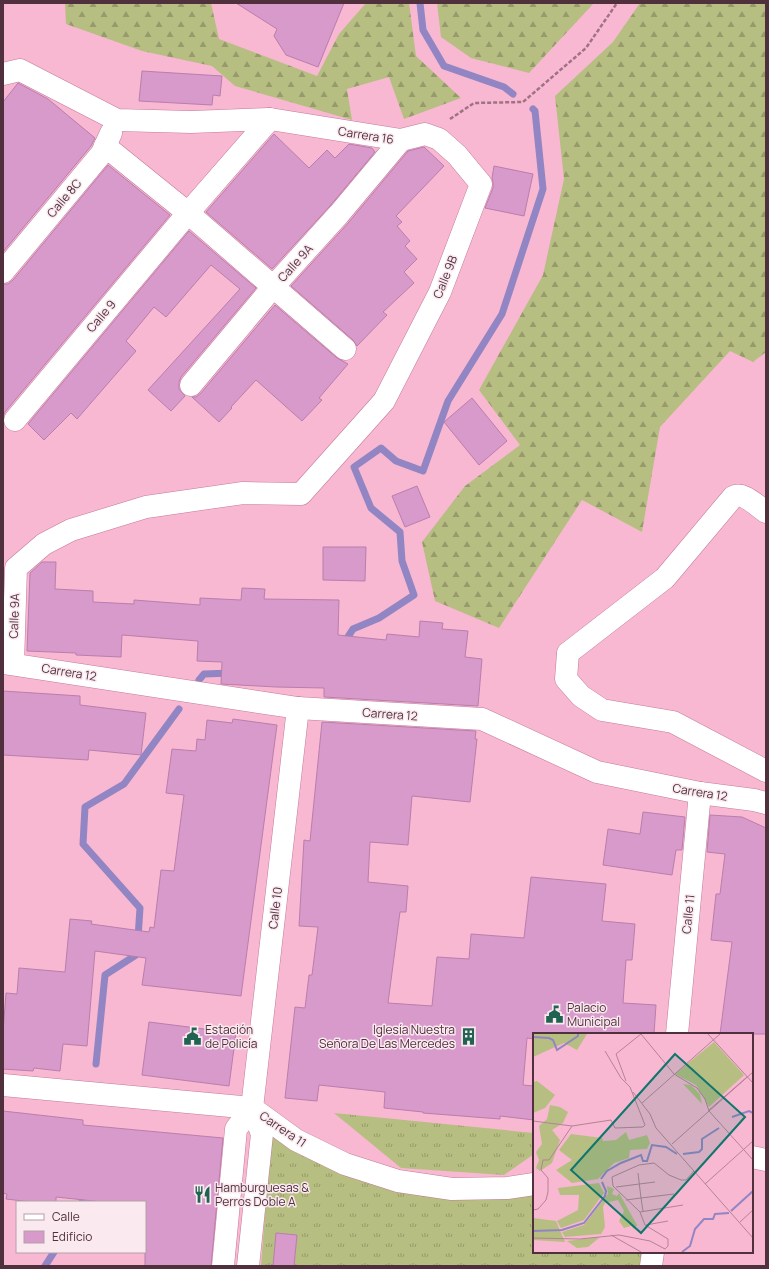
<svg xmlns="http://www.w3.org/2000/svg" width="769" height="1269" viewBox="0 0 769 1269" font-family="Manrope,sans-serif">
<defs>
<pattern id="grass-tufts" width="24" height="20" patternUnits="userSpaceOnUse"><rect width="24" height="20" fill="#b7be81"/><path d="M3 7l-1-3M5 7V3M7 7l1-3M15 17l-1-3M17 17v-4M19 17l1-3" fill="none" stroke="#979b6b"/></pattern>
<pattern id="forest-firs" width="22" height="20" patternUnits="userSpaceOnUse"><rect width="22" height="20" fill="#b7be81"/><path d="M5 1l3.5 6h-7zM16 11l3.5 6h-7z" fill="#979b6b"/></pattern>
</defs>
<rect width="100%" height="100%" fill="#f8b8d1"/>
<g fill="url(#grass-tufts)">
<polygon points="334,1113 534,1133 534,1154 504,1175 401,1168"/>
<polygon points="271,1136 405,1192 473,1200 534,1188 534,1252 648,1252 646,1266 261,1266"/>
</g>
<g fill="url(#forest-firs)">
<polygon points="65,3 211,3 219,39 317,76 339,34 366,3 409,3 416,56 461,98 404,119 389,77 347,89 352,120 235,86 212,66 142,51 66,24"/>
<polygon points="437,3 594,3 529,73 471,58 441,37"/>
<polygon points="640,3 766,3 766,352 753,362 730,351 660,427 642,532 582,500 499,628 435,601 422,542 465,486 520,445 479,390 543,275 564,179 555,96 613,42"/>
</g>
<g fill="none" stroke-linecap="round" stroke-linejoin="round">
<g stroke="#9285c3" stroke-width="7">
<polyline points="420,3 423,30 444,66 504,87 513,94"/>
<polyline points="344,643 353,629 379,618 414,595 402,561 400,532 371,508 354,467 381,448 396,461 423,471 448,401 502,314 543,189 535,111 533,109"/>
<polyline points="199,680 204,674 231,673"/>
<polyline points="138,938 140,908 83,844 85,807 124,784 179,709"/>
<polyline points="96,1064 105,975 136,955 137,949"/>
<polyline points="82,1202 83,1201"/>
<polyline points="45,1266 54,1252"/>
</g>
</g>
<g fill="#d899cb" stroke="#ba7dae">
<polygon points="236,3 344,3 318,67 286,55 274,36 277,29"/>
<polygon points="142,71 222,76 220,96 213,95 212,105 139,101"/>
<polygon points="18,83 48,99 95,138 91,146 3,252 3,102"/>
<polygon points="274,134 309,168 327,150 335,158 349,144 372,148 375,152 330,206 272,269 206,212"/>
<polygon points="424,147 444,166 396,216 402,222 397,226 410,241 405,246 417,259 404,272 414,283 383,312 387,315 357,346 353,340 291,286 349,222 408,151"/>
<polygon points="108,165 170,215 5,412 3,417 3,284 8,284 13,280"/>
<polygon points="494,166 533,174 524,216 485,208 493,188 493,182 492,178"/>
<polygon points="189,231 256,288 181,377 179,382 179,389 185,396 171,411 148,390 240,289 211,265 166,317 154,307 126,341 136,351 77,419 71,413 44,440 28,424"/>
<polygon points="275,305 337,358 348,364 319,398 322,400 302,421 256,380 231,407 232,408 219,422 192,397 196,397 201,393"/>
<polygon points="472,398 507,441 479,465 444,422"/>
<polygon points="417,486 430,517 405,527 392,496"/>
<polygon points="323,547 366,547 365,581 323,580"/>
<polygon points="42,562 56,562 55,589 93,591 93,602 134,604 134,600 200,605 200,598 241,600 242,588 265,589 264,599 339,600 338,635 386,640 387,634 419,637 420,621 443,623 442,629 468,631 465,657 482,659 478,706 324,697 324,688 276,687 221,684 222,662 197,661 198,641 122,635 121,657 76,655 76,653 27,651 30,573"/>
<polygon points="3,691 80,696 80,705 146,713 141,755 89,750 88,760 3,755"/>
<polygon points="233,719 277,725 241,996 142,985 146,958 95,951 87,1046 63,1044 60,1071 34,1068 33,1071 3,1069 3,1032 6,993 17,994 19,968 65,972 70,919 92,921 91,924 149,932 150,927 154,928 161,870 174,871 184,795 166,793 172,749 196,751 197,739 205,740 207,720 232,723"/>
<polygon points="322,722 476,731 475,739 477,739 470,802 412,796 408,845 370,842 368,882 408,886 406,912 400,912 388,1003 432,1006 437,957 469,959 471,934 524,938 531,877 606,884 602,921 635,924 632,960 626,960 623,1003 656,1005 654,1034 534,1034 534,1039 527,1038 523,1085 534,1086 534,1120 500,1116 500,1119 423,1113 423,1112 384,1108 385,1092 319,1085 317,1101 285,1098 295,1007 305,1008 309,975 312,975 318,927 299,926 304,840 310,841"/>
<polygon points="643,812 685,817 682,850 676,850 672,875 603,865 608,829 640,834"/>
<polygon points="710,815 742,817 766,828 766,1034 720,1034 732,942 711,940 716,894 720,894 725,854 707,852"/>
<polygon points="149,1022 236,1033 229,1086 142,1075"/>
<polygon points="3,1111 83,1120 83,1125 223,1138 211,1266 145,1266 145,1202 103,1202 56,1197 56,1202 31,1202 6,1199 7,1194 3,1193"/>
<polygon points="276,1233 297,1235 294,1266 273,1266"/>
</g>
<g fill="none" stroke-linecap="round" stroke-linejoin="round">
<defs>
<g id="street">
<polyline points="3,74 20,70 117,120 191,122 270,119 401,140 425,134 439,139 457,155 481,184 440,292 384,401 301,494 243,493 146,507 71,530 44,544 16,568 13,664"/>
<polyline points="105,146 188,213 270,119"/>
<polyline points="3,272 102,153 111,133"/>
<polyline points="191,385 273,287 339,214 401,140"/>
<polyline points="15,420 188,213 345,349"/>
<path d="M766,512C757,506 743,491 733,497L665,578L568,653L566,679L581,696L602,710L673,722L766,771"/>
<polyline points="3,663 298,708 482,719 597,772 700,793 754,800 766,803"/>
<polyline points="677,1034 700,793"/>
<polyline points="3,1085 252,1108 296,1140 345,1164 398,1181 452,1189 507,1188 534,1184"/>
<polyline points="752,1157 766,1160"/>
<polyline points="223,1266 236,1129 252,1108"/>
<polyline points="248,1266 262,1134 252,1108 298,708"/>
<polyline points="651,1266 653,1252"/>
</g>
</defs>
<use href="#street" stroke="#c47a99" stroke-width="23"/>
<polyline stroke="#a17284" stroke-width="2.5" stroke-dasharray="4 2" stroke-linecap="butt" points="450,119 474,103 523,102 586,48 617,3"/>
<use href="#street" stroke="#fff" stroke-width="22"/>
</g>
<defs>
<symbol id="civic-bare" viewBox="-9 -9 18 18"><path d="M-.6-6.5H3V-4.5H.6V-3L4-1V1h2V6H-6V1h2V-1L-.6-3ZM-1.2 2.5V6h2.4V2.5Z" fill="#206353" stroke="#fae9ef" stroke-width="2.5" paint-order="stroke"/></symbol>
<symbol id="building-bare" viewBox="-9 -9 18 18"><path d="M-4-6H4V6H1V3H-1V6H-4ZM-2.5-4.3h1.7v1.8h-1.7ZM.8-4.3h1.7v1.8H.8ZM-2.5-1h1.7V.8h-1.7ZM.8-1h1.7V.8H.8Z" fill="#206353" stroke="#fae9ef" stroke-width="2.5" paint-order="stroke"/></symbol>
<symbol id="restaurant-bare" viewBox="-9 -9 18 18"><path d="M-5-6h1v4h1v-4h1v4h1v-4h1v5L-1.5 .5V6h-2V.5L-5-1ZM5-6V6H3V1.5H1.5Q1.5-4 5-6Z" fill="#206353" stroke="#fae9ef" stroke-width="2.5" paint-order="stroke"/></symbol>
</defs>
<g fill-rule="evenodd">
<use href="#civic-bare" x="542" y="1002" width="25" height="25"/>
<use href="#civic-bare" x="180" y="1024" width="25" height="25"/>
<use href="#building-bare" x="456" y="1024" width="25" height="25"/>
<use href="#restaurant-bare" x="190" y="1182" width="25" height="25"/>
</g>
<g text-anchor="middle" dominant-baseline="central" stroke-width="3" stroke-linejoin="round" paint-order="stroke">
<g font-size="12" fill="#50303d" stroke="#fae9ef">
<text transform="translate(366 135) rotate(9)">Carrera 16</text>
<text transform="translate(64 198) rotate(-50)">Calle 8C</text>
<text transform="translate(295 263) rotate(-48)">Calle 9A</text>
<text transform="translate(445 277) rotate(-68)">Calle 9B</text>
<text transform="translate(101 316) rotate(-50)">Calle 9</text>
<text transform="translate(14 616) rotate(-88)">Calle 9A</text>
<text transform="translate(69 672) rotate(9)">Carrera 12</text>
<text transform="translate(390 714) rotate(4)">Carrera 12</text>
<text transform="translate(700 792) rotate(9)">Carrera 12</text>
<text transform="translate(275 908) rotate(-83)">Calle 10</text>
<text transform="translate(688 914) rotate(-84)">Calle 11</text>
<text transform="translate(283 1129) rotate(34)">Carrera 11</text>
</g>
<g font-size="12" fill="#50303d" stroke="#fae9ef" text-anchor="start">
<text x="567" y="1007">Palacio<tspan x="567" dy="14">Municipal</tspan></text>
<text x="205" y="1029">Estación<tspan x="205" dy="14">de Policía</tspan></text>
<text x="455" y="1029" text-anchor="end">Iglesía Nuestra<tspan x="455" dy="14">Señora De Las Mercedes</tspan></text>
<text x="215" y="1187">Hamburguesas &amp;<tspan x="215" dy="14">Perros Doble A</tspan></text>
</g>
</g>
<g transform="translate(533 1033)">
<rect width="220" height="220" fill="#f8b8d1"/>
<path d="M181,9L211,42L176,74L163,52L142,41ZM150,51L158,52L167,61L169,71Z" fill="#b7be81"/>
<path d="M0,1H54L44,17L31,10L0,24ZM4,48L22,62L12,75L0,80V49ZM17,72L27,74L35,79L30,90L19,97L27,107L19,130L7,138L3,135L6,127L3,119L9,111L6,93L14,86ZM93,99L96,107L114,102L117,110L114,116L97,117L96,125L81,130L65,146L39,150L23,137L39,127L26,117L38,101L69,105L70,108L83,107ZM66,150L71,160L51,187L28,195L24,188L45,177L46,162H27L25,155ZM74,153L81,156L79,161L84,163L86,160L104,192L101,196L98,193L91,195L86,188L91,178L85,167L72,170L70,174L72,194L68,201L32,204L29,199L51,192L75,161ZM0,185L23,188L32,209L0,207ZM67,204L55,214L44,215L34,208Z" fill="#b7be81"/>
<path fill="none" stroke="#9285c3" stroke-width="2" d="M0,4L16,5L20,7L24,17L45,3V1M199,84L216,78L220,80M150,121L166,119L169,116V106L186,95M68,146L74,138L88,130L108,122L110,128H114L119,112L133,114L144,121M198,178L220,158M0,198L29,197L51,190L72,163L73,158L69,149M149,219L157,213L162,196L171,186H180L182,181L196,180"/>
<path fill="none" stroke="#b58296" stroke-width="1" d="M108,1L141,41L164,55L172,66L176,78L220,127M175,1L220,50M93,48L83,21L108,1M100,59L117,81L123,95L220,205M109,70L187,1M176,77L214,44M0,88L39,93M139,111L220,39M105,140L108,165L141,161M172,151L220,108M83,154L122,149M93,167L108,165L110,178M0,177L5,176L13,167L15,159V145L8,137L10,127H16L39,93L78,87L82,95L110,94L112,92L97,54L88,45L72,18M107,179L150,172M207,189L220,177M113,192L135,188M78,202L108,219M0,205L47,206L86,202L117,208L132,216L135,213V206L112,192L107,179L80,153L79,144L106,132L121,130L136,142L148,147H153L161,138"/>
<path fill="#0f766e" fill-opacity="0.15" stroke="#0f766e" stroke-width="2" d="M142,21L212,84L108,200L38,137Z"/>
<rect width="220" height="220" fill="none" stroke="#50303d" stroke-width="2"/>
</g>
<rect width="769" height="1269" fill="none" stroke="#50303d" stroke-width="8"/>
<rect x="16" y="1201" width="130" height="52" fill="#fae9ef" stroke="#b69fa8"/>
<rect x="24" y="1214" width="20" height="6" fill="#ffffff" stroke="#b69fa8"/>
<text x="52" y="1221" font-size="12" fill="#50303d">Calle</text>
<rect x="24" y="1231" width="20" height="12" fill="#d899cb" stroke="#b69fa8"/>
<text x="52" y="1241" font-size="12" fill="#50303d">Edificio</text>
</svg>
